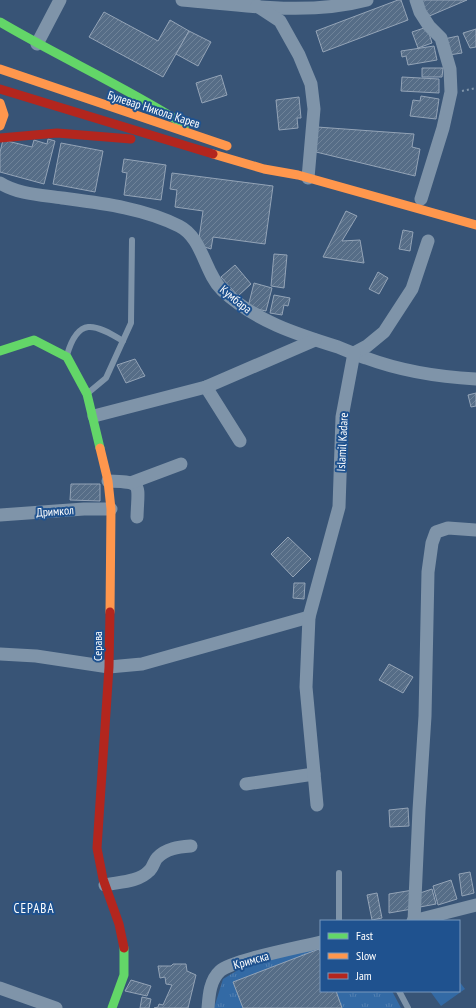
<svg xmlns="http://www.w3.org/2000/svg" width="476" height="1008" viewBox="0 0 476 1008" font-family="'PT Sans Narrow',sans-serif">
<defs>
<pattern id="grass-tufts" width="24" height="20" patternUnits="userSpaceOnUse"><rect width="24" height="20" fill="#336aa5"/><path d="M3 7l-1-3M5 7V3M7 7l1-3M15 17l-1-3M17 17v-4M19 17l1-3" fill="none" stroke="#5280b2"/></pattern>
<pattern id="building-hatch" width="6" height="6" patternUnits="userSpaceOnUse"><rect width="6" height="6" fill="#566d87"/><path d="M-1 1l2-2M0 6l6-6M5 7l2-2" fill="none" stroke="#6f8399"/></pattern>
</defs>
<rect width="100%" height="100%" fill="#385476"/>
<polygon fill="url(#grass-tufts)" points="321,946 321,991 392,991 401,1008 214,1008 223,979 248,964"/>
<polygon fill="#336aa5" points="459,981 465,989 441,1006 430,991 459,991"/>
<g fill="url(#building-hatch)" stroke="#94a4b7">
<polygon points="398,0 401,0 408,20 323,52 316,31"/>
<polygon points="420,0 467,0 427,17"/>
<polygon points="104,12 158,41 170,20 189,31 163,77 89,37"/>
<polygon points="427,27 432,43 418,48 412,32"/>
<polygon points="476,29 476,47 470,48 463,33"/>
<polygon points="189,31 211,42 198,66 176,54"/>
<polygon points="458,36 462,53 449,55 444,39"/>
<polygon points="434,46 437,60 408,65 406,56 402,57 401,51"/>
<polygon points="422,68 443,68 442,77 422,77"/>
<polygon points="221,75 227,95 202,103 196,83"/>
<polygon points="402,77 439,79 439,93 401,91"/>
<polygon points="421,96 439,99 436,119 410,116 413,100 420,101"/>
<polygon points="299,97 301,118 297,118 298,128 279,130 276,100"/>
<polygon points="317,127 414,134 412,147 420,149 415,176 316,152"/>
<polygon points="48,139 55,141 44,184 0,172 0,152 3,140 32,147 34,140 47,144"/>
<polygon points="61,143 103,151 95,192 53,184"/>
<polygon points="124,159 166,165 161,200 124,195 127,173 122,172"/>
<polygon points="172,173 273,186 265,244 213,237 211,249 198,245 203,211 175,207 177,190 170,189"/>
<polygon points="346,211 357,216 342,241 360,240 364,263 323,257"/>
<polygon points="403,230 413,232 410,251 399,249"/>
<polygon points="274,254 287,255 284,288 271,286"/>
<polygon points="235,265 251,284 238,296 221,277"/>
<polygon points="378,272 388,278 379,294 369,289"/>
<polygon points="254,283 272,288 266,311 248,307"/>
<polygon points="274,295 290,298 288,306 284,305 282,315 270,313"/>
<polygon points="135,359 145,376 126,383 117,365"/>
<polygon points="476,393 476,406 471,407 468,395"/>
<polygon points="71,484 100,484 100,501 70,500"/>
<polygon points="288,537 311,559 293,577 271,554"/>
<polygon points="294,583 305,583 304,599 293,598"/>
<polygon points="389,664 413,677 403,693 379,680"/>
<polygon points="408,808 409,826 390,827 389,810"/>
<polygon points="470,872 474,893 462,896 459,874"/>
<polygon points="451,880 457,899 438,905 433,886"/>
<polygon points="432,889 436,904 420,907 420,893"/>
<polygon points="413,890 412,909 389,913 389,894"/>
<polygon points="377,893 382,918 372,920 367,895"/>
<polygon points="319,949 321,953 321,991 336,991 342,1008 243,1008 233,982"/>
<polygon points="173,964 186,964 187,971 196,975 188,1008 154,1008 158,1007 159,1004 163,1005 172,985 166,984 165,977 160,978 158,966 171,966"/>
<polygon points="131,980 151,986 147,996 125,991"/>
<polygon points="142,997 151,999 149,1008 140,1008"/>
</g>
<g fill="none" stroke-linecap="round" stroke-linejoin="round">
<polyline stroke="#7f94a9" stroke-width="2" stroke-dasharray="2 3" stroke-linecap="butt" points="462,91 476,88"/>
<g stroke="#7f94a9" stroke-width="6">
<path d="M67,355C78,317 94,323 123,341"/>
<polyline points="88,393 106,378 131,323 132,240"/>
<polyline points="339,873 339,921"/>
<polyline points="399,991 408,1008"/>
</g>
<g stroke="#7f94a9" stroke-width="13">
<path d="M182,0C243,5 307,16 367,0"/>
<polyline points="416,0 420,12 429,26 441,38 450,69 451,92 443,128 421,199"/>
<polyline points="257,6 280,21 299,55 311,84 314,109 308,178"/>
<polyline points="37,44 60,0"/>
<path d="M0,183C17,194 42,195 62,198C100,203 144,208 179,226C203,238 204,272 222,290C255,321 296,334 338,347C348,351 357,355 366,358C401,371 439,377 476,379"/>
<polyline points="354,353 367,346 384,332 412,289 428,241"/>
<polyline points="206,387 240,441"/>
<polyline points="94,416 206,387 315,340"/>
<path d="M108,481C144,482 138,483 137,517"/>
<polyline points="133,482 181,464"/>
<polyline points="0,515 84,509 111,509"/>
<polyline points="0,654 36,656 109,667 142,664 309,617"/>
<polyline points="246,784 314,774"/>
<polyline points="317,805 306,687 309,617 339,507 342,417 354,353"/>
<path d="M105,885C119,882 139,882 149,871C153,868 154,861 157,858C166,848 179,847 191,846"/>
<polyline points="413,921 476,905"/>
<polyline points="414,921 419,810 425,716 428,572 432,543 436,532 448,528 476,530"/>
<polyline points="0,988 56,1008"/>
<path d="M208,1008C209,995 210,980 220,971C232,960 302,947 321,942"/>
</g>
<g stroke="#63d668" stroke-width="9">
<path d="M0,22C61,58 126,87 185,125"/>
<polyline points="0,351 34,340 67,357 87,394 100,448"/>
<polyline points="112,1008 124,975 124,948"/>
</g>
<g stroke="#ff974d" stroke-width="9">
<polyline points="0,69 227,146"/>
<polyline points="0,103 4,115 0,126"/>
<polyline points="213,154 264,169 298,175 476,225"/>
<polyline points="100,448 108,481 111,509 110,612"/>
</g>
<g stroke="#b3261e" stroke-width="9">
<polyline points="0,89 213,154"/>
<polyline points="0,138 57,133 131,139"/>
<polyline points="110,612 109,667 97,848 103,879 119,924 124,948"/>
</g>
</g>
<g text-anchor="middle" dominant-baseline="central" stroke-width="4" stroke-linejoin="round" paint-order="stroke">
<g font-size="12" fill="#fff" stroke="#1f528f">
<text transform="translate(154 109) rotate(18)">Булевар Никола Карев</text>
<text transform="translate(236 299) rotate(39)">Кумбара</text>
<text transform="translate(342 442) rotate(-87)">Islamil Kadare</text>
<text transform="translate(55 511) rotate(-4)">Дримкол</text>
<text transform="translate(97 646) rotate(-90)">Серава</text>
<text transform="translate(251 960) rotate(-16)">Кримска</text>
</g>
<g font-size="13" letter-spacing="1" fill="#fff" stroke="#1f528f">
<text x="34" y="908">СЕРАВА</text>
</g>
</g>
<rect x="320" y="920" width="140" height="72" fill="#1f528f" stroke="#7997bc"/>
<rect x="328" y="933" width="20" height="6" fill="#63d668" stroke="#7997bc"/>
<text x="356" y="940" font-size="12" fill="#ffffff">Fast</text>
<rect x="328" y="953" width="20" height="6" fill="#ff974d" stroke="#7997bc"/>
<text x="356" y="960" font-size="12" fill="#ffffff">Slow</text>
<rect x="328" y="973" width="20" height="6" fill="#b3261e" stroke="#7997bc"/>
<text x="356" y="980" font-size="12" fill="#ffffff">Jam</text>
</svg>
